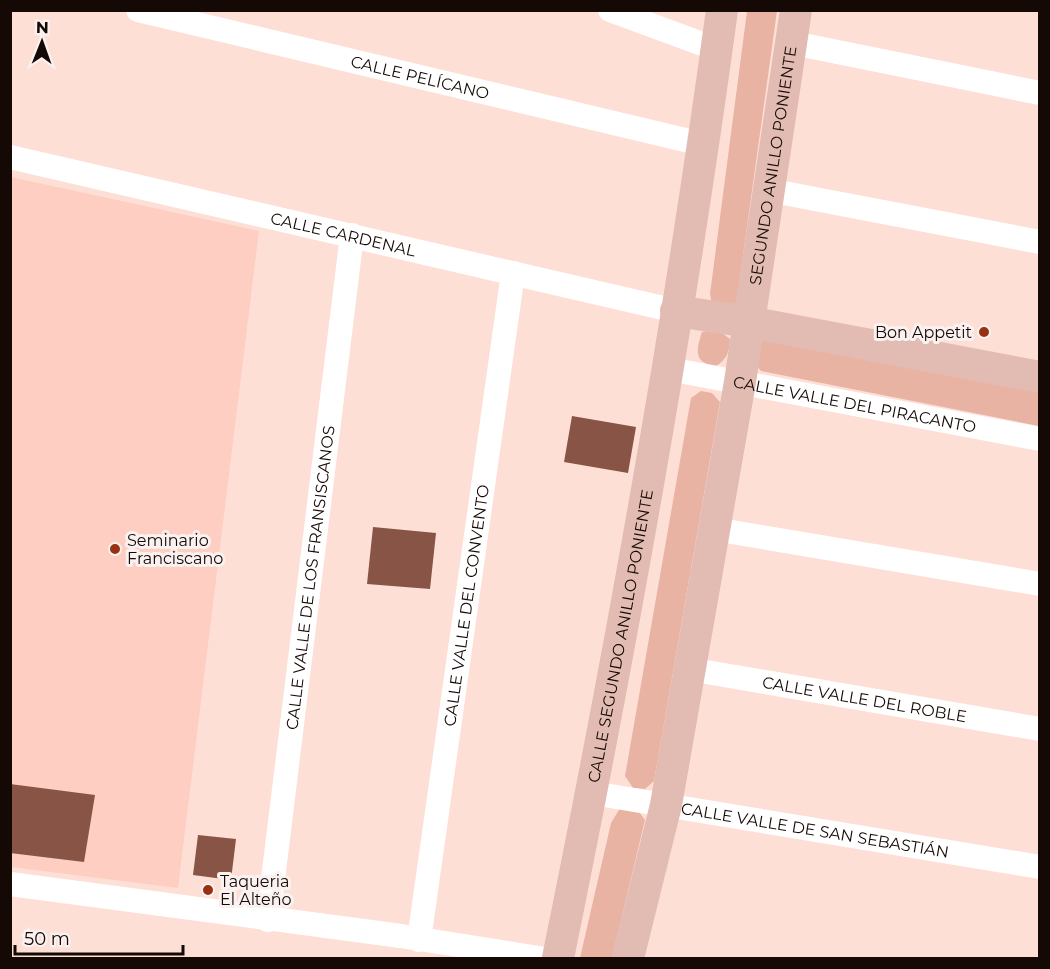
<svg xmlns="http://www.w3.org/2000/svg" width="1050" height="969" viewBox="0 0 1050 969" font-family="Montserrat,sans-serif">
<rect width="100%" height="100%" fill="#fedfd6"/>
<polygon fill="#fdcec1" points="11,177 259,231 178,888 11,867"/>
<g fill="#e9b3a4">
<polygon points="747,11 777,11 736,306 712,304 710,294"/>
<path d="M709,331L722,333L730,339C729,353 727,359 716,366C693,363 696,350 702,332Z"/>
<polygon points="755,338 1039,390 1039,426 761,371 752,361"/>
<polygon points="701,391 712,393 720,402 654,781 645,789 633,788 625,776 691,398"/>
<polygon points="620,808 636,808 645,820 612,958 580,958 611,823"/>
</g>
<g fill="#875446">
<polygon points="572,416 636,427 628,473 564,462"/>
<polygon points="373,527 436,533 430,589 367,584"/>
<polygon points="10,784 95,795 84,862 10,853"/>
<polygon points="198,835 236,839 231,880 193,875"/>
</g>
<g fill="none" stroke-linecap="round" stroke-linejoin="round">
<g stroke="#fff" stroke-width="24">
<path id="s1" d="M138,10L702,144"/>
<polyline points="610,10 716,49"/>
<polyline points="793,43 1040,93"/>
<path id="s2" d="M10,157L676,311"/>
<polyline points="768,190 1040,242"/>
<path id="s3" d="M669,369L1040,439"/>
<polyline points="714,529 1040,584"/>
<path id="s4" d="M689,669L1040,729"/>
<path id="s5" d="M592,793L1040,867"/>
<polyline points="10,884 401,936 539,958"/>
<path id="s6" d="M268,920L352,235"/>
<path id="s7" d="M419,940L513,273"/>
</g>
<g stroke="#e2bcb2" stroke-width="32">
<polyline points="676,311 749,322 1040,377"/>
<path id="s8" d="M558,958C622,644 679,328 722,10"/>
<path id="s9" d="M628,958L666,805L740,382L796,10"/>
</g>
</g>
<g fill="#983012" stroke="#faf2f0" stroke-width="2">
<circle cx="984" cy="332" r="6"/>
<circle cx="115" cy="549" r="6"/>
<circle cx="208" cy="890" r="6"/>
</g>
<g text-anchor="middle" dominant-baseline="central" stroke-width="6" stroke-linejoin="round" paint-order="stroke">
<g font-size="16" fill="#150906" stroke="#faf2f0">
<text stroke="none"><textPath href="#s1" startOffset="290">CALLE PELÍCANO</textPath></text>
<text stroke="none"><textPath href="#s9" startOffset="806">SEGUNDO ANILLO PONIENTE</textPath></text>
<text stroke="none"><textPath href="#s2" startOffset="342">CALLE CARDENAL</textPath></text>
<text stroke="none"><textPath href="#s3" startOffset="189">CALLE VALLE DEL PIRACANTO</textPath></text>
<text stroke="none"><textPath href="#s6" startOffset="345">CALLE VALLE DE LOS FRANSISCANOS</textPath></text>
<text stroke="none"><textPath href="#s7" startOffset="338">CALLE VALLE DEL CONVENTO</textPath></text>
<text stroke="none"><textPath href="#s8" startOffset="328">CALLE SEGUNDO ANILLO PONIENTE</textPath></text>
<text stroke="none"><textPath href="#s4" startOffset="178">CALLE VALLE DEL ROBLE</textPath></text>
<text stroke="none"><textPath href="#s5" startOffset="226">CALLE VALLE DE SAN SEBASTIÁN</textPath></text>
</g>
<g font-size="16" fill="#150906" stroke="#faf2f0" text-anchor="start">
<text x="972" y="332" text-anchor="end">Bon Appetit</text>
<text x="127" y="540">Seminario<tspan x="127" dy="18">Franciscano</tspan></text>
<text x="220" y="881">Taqueria<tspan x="220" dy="18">El Alteño</tspan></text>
</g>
</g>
<rect width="1050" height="969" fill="none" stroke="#150906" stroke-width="24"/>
<g transform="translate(42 42) rotate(1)" stroke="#faf2f0" stroke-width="4.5" paint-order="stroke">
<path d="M0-4.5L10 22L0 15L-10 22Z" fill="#150906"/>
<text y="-9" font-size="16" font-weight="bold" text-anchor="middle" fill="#150906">N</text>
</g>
<path d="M15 945v9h168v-9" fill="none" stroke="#150906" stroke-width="3"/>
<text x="24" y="945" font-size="18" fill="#150906" stroke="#faf2f0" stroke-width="4.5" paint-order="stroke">50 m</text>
</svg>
